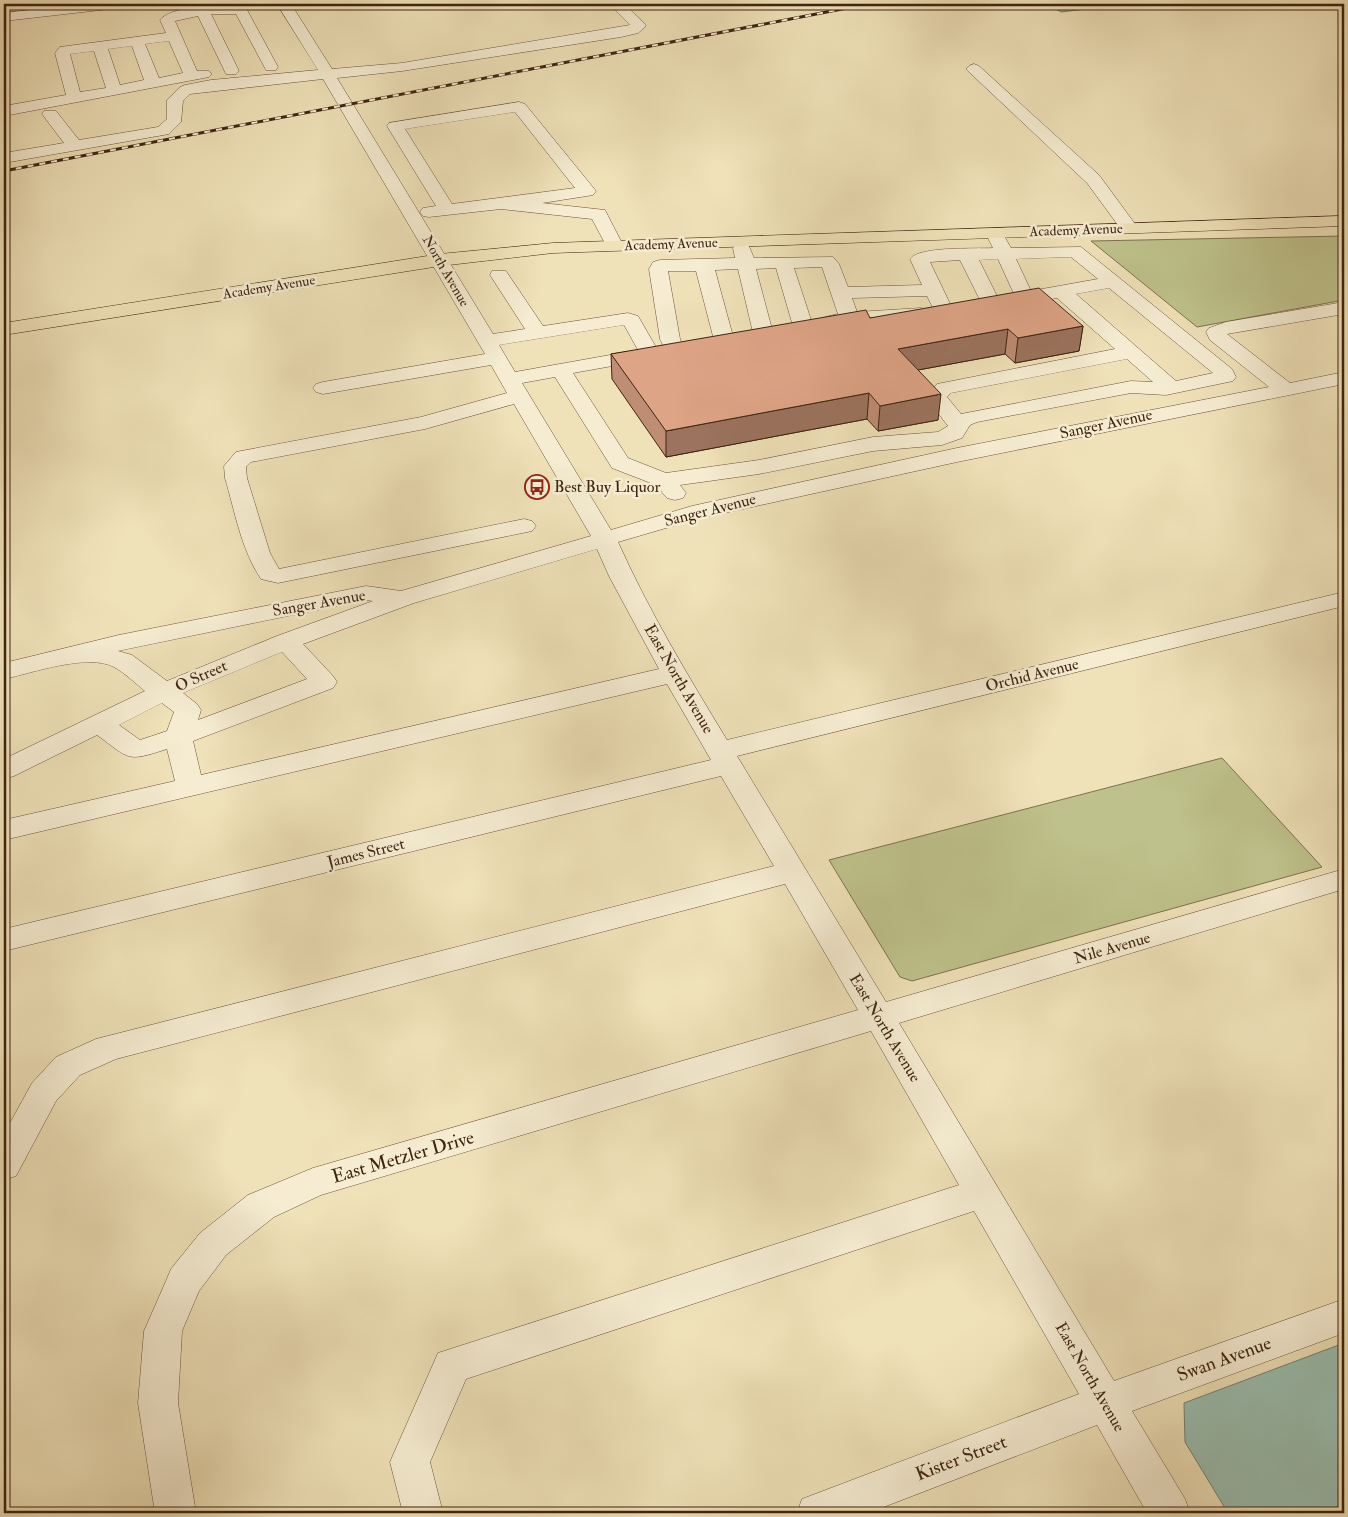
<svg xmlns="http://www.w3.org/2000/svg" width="1348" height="1517" viewBox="0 0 1348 1517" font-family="'IM FELL Double Pica',serif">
<rect width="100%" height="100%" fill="#efe1b8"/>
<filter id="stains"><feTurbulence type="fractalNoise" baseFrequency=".004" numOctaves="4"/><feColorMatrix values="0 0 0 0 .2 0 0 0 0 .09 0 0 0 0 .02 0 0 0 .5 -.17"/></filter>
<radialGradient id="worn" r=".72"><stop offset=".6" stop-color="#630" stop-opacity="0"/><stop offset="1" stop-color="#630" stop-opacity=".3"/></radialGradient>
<g fill="#bec18b" stroke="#7e724e">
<polygon points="1344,236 1344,300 1197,327 1091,241"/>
<polygon points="1222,758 1322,867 912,981 900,977 829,860"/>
</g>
<g fill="#9abeb0" stroke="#768070">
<polygon points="1048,4 1128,4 1061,12"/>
<polygon points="1344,1343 1344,1513 1228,1513 1185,1442 1184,1403"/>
</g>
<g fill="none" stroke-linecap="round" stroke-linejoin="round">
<defs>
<g id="minor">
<polygon points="84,4 125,4 118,8 4,21 4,13"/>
<path d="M277,4H291L332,69L402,63L630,25L609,4H624L644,23L646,26L638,33L621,37L402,71L337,78L493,334L525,329L490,275L492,271H506L543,326L628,313L638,316L660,354L657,358L573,373L628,458L666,473L759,460L873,437L938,432L948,426L925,396L937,384L1115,349L1057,298L1008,307L1001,304L998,308H984L960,260L930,262L954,312L951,316H937L927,296L852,298L857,312L921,308L928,310L931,314L928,318L921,320L832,327L825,325L822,321L825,317L838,314L822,267L794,268L813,326L810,330H796L793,326L776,268L756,269L773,333L770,337H756L753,333L738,269L715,270L734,340L731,344L724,346L717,344L714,340L696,271H668L680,339L684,349L681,353L674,355L667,353L660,339L649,269L653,262L660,260L735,258L733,248L736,244H748L754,258L833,257L839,264L848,287L922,285L910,259C919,246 976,249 993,248L988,238L991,234H1003L1011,248L1081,247L1232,369L1236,377L1233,381L1166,395L1131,393L977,422L970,425L962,438L942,445L873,451L759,474L680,485L686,493L683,498L675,500L667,498L656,485L612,468L555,377L522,383L611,530L692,506L957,448L1269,387L1210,340L1206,332L1209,328L1226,322L1344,302V314L1227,334L1290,383L1344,372V384L957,462L697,519L618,542C649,611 688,676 727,740L1344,592V606L737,756L886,1002L1344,869V889L899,1023L1114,1381L1344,1299V1333L1132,1411L1185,1499L1190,1513H1147L1097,1425L868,1513H797L802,1499L1079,1394L974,1211L466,1379L430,1462L443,1513H403L390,1462L438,1353L959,1185L871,1031L321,1195L274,1217L226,1255L199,1291L182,1331L178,1403L196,1513H155L138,1403L144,1331L166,1281L171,1269L200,1233L248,1195L313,1168L858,1010L785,884L116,1059L80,1075L56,1101L16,1176L4,1180V1134L32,1083L56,1057L96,1039L774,866L721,776L4,951V929L711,760L667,684L4,840V820L175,781L167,749C126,762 131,760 97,735L14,776L4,779V759L145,691C135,683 125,673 114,667C88,653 32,673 4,679V663L119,635L366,586L401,591L591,536L514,404L425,429L251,462L246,467L247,478L270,553L279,569L524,519L532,521L536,526L532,531L278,583L261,579C241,549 235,512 225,478L224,466L236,452L421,417L507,393L491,365L323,394L316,392L313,388L316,384L323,382L485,354L323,79L190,94L183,101L181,122L169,134L4,163V153L64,143L42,114L44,111H56L79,140L158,127L167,119V100L180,87L185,85L211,80L318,70ZM1071,257L1098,279L1031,291L1016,259ZM998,259L1014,294L1001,297L999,300L979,260ZM1109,288L1213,373L1176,381L1076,294ZM624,325L638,350L515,372L499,345ZM1127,359L1153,382L1131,381L961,414L947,397L951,393ZM597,549L609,576L659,669L201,775L193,741L333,688L337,682L333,676L303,644L414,603ZM366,600L373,601L277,636L167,681L132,655L118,651ZM282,652L307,679L198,720L201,710L197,704L183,693ZM162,703L174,712L167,731L140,740L119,725Z"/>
<path d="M226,5L246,8L278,67L276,70H266L236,14H211L239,71L236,74H226L198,16L175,21L197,71H209L212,74L209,77L4,116V106L66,95L55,53L60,47L166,33L160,20C170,7 210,6 226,5ZM169,41L183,73L159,78L145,44ZM132,46L144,80L120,85L108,49ZM94,51L106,88L80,92L70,54Z"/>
<polygon points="974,64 979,66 1099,175 1138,228 1135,232 1123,232 1087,183 969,72 966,69 969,66"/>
<path d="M519,102L525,104L596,191L593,195L587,196L542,203L605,210L623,245L620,249H608L592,219L501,209L429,217L423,216L420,212L423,208L436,206L387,126L389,123ZM515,112L575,188L452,204L405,129Z"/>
</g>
<polygon id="major" points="1344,216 1344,226 553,253 440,266 4,335 4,323 440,254 553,243"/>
</defs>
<use href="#minor" stroke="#6b533a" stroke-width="1"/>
<use href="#major" stroke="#3f2410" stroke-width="1"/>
<use href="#minor" fill="#f5ecd1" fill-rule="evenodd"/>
<use href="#major" fill="#efe1b8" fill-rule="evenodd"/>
<defs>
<polyline id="rail" points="4,171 868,4"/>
</defs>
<use href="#rail" stroke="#3f2410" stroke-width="3"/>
<use href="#rail" stroke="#f5ecd1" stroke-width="2" stroke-dasharray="6" stroke-linecap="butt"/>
</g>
<polygon fill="#be8d73" stroke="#3f2410" points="870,318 1083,326 1079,351 1015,363 1005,354 918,370 938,420 878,431 867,419 666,457 612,379 611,354"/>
<g fill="#9b735e" stroke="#3f2410">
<polygon points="1083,326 1079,351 1015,363 1018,338"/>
<polygon points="1008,329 1005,354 896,374 898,349"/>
<polygon points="869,393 867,419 666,457 666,431"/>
<polygon points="941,394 938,420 878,431 880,406"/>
</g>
<polygon fill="#dda486" stroke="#3f2410" points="1039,288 1083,326 1018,338 1008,329 898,349 941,394 880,406 869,393 666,431 611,354 866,310 870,318"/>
<defs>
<symbol id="bus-ring" viewBox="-11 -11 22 22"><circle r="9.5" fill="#f5ecd1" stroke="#8f2418" stroke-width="1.5"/><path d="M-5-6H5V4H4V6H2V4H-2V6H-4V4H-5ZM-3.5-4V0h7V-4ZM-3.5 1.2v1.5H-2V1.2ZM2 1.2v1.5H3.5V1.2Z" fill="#8f2418"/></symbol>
</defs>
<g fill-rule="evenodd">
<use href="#bus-ring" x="523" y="473" width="28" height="28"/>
</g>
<g text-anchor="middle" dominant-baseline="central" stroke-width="5" stroke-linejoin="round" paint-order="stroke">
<g font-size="14" fill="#3f2410" stroke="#f5ecd1">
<text transform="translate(1076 230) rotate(-2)">Academy Avenue</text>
<text transform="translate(671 244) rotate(-2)">Academy Avenue</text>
<text transform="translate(446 271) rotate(60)">North Avenue</text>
<text transform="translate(269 287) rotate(-9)">Academy Avenue</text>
</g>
<g font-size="16" fill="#3f2410" stroke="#f5ecd1">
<text transform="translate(1106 424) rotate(-12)">Sanger Avenue</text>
<text transform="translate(710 510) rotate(-14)">Sanger Avenue</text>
<text transform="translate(319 603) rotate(-10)">Sanger Avenue</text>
<text transform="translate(1032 675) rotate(-14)">Orchid Avenue</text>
<text transform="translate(201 676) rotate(-24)">O Street</text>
<text transform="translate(679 679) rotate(60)">East North Avenue</text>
<text transform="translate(366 853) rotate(-14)">James Street</text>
<text transform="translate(1112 948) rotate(-16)">Nile Avenue</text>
<text transform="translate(885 1028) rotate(59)">East North Avenue</text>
<text transform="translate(1090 1377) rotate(60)">East North Avenue</text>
</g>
<g font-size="16" fill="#3f2410" stroke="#f5ecd1" text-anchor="start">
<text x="554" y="487">Best Buy Liquor</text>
</g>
<g font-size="19" fill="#3f2410" stroke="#f5ecd1">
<text transform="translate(403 1157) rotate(-16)">East Metzler Drive</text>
<text transform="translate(1224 1359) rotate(-20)">Swan Avenue</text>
<text transform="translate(961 1458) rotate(-21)">Kister Street</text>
</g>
</g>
<rect width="1348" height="1517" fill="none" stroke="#efe1b8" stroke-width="20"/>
<rect x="5" y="5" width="1338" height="1507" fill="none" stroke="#3f2410" stroke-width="2.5"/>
<rect x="10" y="10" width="1328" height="1497" fill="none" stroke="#3f2410"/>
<rect width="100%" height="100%" filter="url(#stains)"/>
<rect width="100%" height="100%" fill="url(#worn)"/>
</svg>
